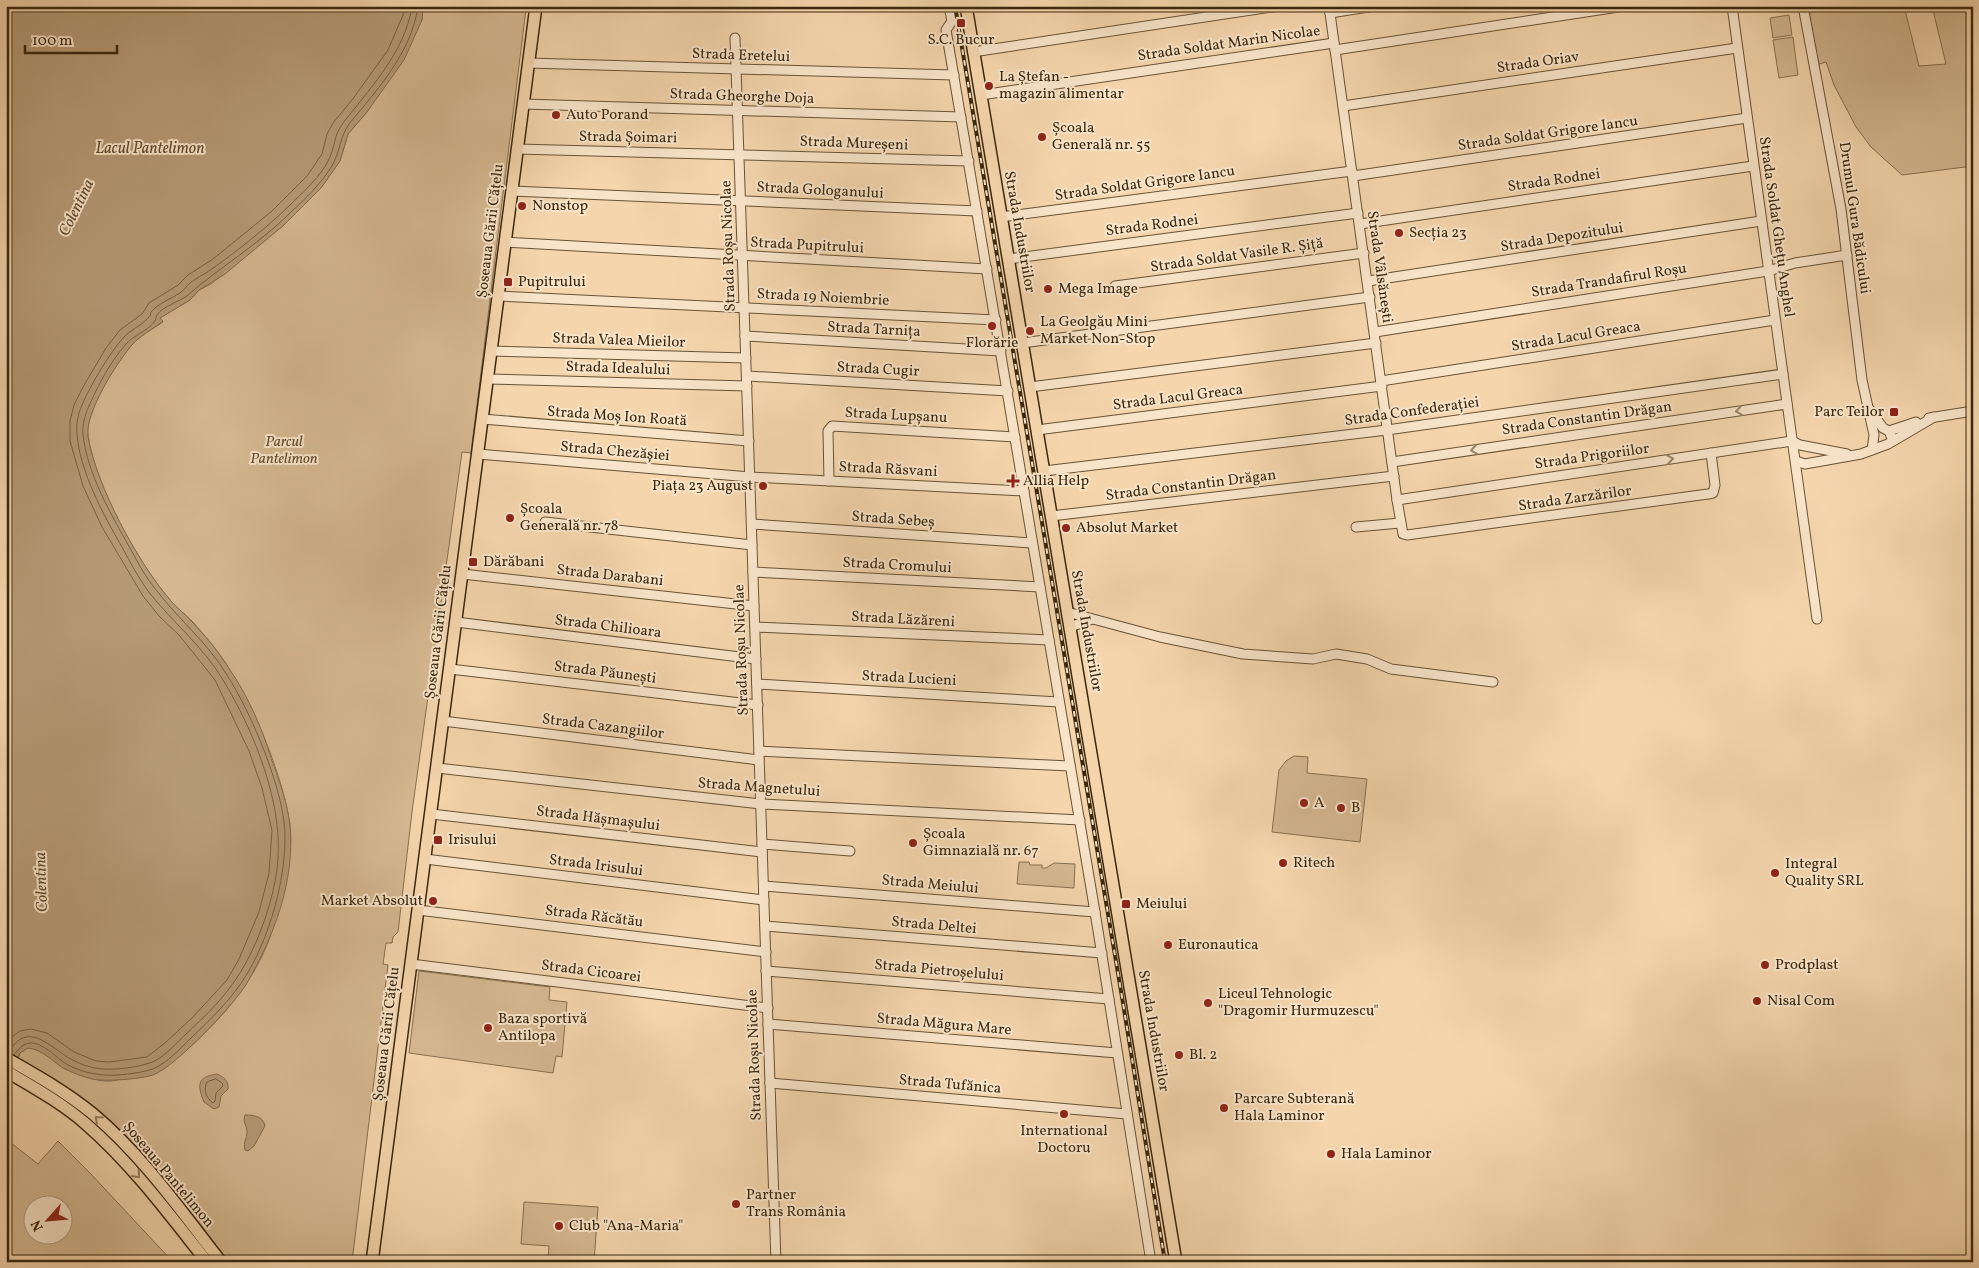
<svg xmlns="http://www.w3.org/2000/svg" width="1979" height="1268" viewBox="0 0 1979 1268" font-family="Vollkorn,serif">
<rect width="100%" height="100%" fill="#f4d5ac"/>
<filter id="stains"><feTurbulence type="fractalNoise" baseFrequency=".004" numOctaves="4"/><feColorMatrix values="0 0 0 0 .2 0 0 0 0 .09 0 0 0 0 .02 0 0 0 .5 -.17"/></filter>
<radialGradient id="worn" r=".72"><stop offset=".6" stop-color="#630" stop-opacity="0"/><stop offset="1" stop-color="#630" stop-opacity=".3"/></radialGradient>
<g fill="#d5b891" stroke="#88704f" fill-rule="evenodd">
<path d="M423,6H514V8L526,9L471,453L462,452L412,812L398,932L393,937L392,943H386L383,964L388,965L352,1262H226L141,1157L18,1059L20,1053L28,1048L38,1049C58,1061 88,1083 111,1081C123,1080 137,1072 149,1067C159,1064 173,1061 182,1054C220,1021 255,982 271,934C275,921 277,907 281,894C287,871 293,849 290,825C284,780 255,708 230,670C220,653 206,637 193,622C186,615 178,609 171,601C138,563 95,485 88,435C85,413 116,363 131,346C139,336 153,329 163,322L160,318L190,300L199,290L211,284L284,225L321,188L340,161L348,134L367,112L422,20Z"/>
<polygon points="1810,6 1858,6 1860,11 1878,6 1904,6 1919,66 1946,64 1932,6 1973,6 1973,166 1902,175 1871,147 1856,127 1834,85 1826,62 1816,65 1807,20 1811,11"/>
<polygon points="1789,15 1792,35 1773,38 1770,18"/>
<polygon points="1793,37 1798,75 1779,78 1773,40"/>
<polygon points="1294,756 1308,757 1307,773 1367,779 1360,842 1272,832 1279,770 1286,761"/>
<polygon points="1019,862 1029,862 1030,865 1042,865 1042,868 1046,868 1054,863 1075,864 1074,888 1017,884"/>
<polygon points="419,971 550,987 549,1000 567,1002 562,1057 556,1056 553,1073 409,1053"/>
<path d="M6,1139L38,1164L58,1141L89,1172L173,1262H6ZM32,1206H62V1236H32Z"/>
<polygon points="524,1202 598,1207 594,1262 548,1262 549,1246 521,1244"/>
</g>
<g fill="#b59a76" stroke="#846c4c">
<path d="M6,6H423L422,20L404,60L367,112L348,134L340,161L321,188L284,225L225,274L199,290L190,300L160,318L163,321C153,329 139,336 131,346C116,364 84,414 88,437C97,487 137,561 170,600C177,608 185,614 192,622C206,636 219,653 230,670C248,696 262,728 271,758C279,780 288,804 290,827C295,881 274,936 247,983C235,1004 175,1067 153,1075C141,1079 104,1082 92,1079C83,1077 71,1072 63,1068C51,1060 43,1050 28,1048L20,1053L6,1076Z"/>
<path d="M217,1074C224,1077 229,1081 228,1089L221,1096L219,1107L214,1109L204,1102C197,1085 197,1077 217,1074Z"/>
<path d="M245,1115C254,1115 263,1116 265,1126L254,1146L248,1151L245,1150C243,1141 247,1139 247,1132C247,1125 242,1122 245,1115Z"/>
</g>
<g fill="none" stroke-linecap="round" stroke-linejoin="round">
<g stroke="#786142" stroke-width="1">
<polyline points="6,1041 20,1031 31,1029 47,1033 74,1052 96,1061 109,1062 147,1057 166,1042 192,1018 227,980 239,959 259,912 269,873 272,830 262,788 249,751 215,680 179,635 159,616 143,596 102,527 83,486 70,441 70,421 74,405 83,387 106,348 120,330 142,314 149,303 178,285 188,275 213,259 272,211 307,176 322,154 327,134 333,123 352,100 388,50 403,15 404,6"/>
<path d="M9,1052C27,1020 49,1046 69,1058C76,1062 87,1067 96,1068C109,1071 133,1068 146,1064C162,1061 175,1044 186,1034C202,1019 218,1004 231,986C255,955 276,897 278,858C282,800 253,729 223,680C203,646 172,622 148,591C138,577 130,562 122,547C104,516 79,470 77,433C76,424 78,414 82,405C90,386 110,352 124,337C130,330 141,326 147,319C155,311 146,316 155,308C162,302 172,298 180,293C184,290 187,286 190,283C196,278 203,275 209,271C236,252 264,230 288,207C302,193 322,176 330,157C337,139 333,135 347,118C373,85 406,49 412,6"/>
<path d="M14,1055C32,1027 51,1055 68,1065C76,1069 87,1073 96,1074C111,1077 131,1074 146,1071C165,1067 179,1049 192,1037C208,1022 224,1006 237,989C266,950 285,886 285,838C286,794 251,712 227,675C208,643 179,620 157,591C146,578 138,563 130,548C111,514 87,474 83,434C82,425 85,415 89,406C98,385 111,361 126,344C134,335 148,331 155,321C156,319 156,316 157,315C163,306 179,302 188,295C220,267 259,244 290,213C305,199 322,183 333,164C340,151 340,137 349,124C377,90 412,52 418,6"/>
<path d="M216,1079L222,1083L223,1086L216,1093L215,1101L213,1103C206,1098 203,1089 207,1082Z"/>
</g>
<defs>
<g id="minor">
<polyline points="949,6 952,21 946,30 1095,912 1151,1262"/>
<polyline points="1329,6 1397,500 1403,534 1407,535 1708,494 1713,493 1715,485 1711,453"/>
<polyline points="1732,6 1817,619"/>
<polyline points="1803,6 1841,209 1862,380 1874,435 1872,450"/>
<polyline points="1330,13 1375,6"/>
<polyline points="735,38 776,1262"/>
<polyline points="1335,50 1625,6"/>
<polyline points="973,52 1279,6"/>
<polyline points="528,63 954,75"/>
<polyline points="981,95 1334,43"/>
<polyline points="523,104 961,117"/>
<polyline points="1343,106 1737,48"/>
<polyline points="517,149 969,161"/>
<polyline points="1353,176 1747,118"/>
<polyline points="512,191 977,211"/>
<polyline points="1001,217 1352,171"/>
<polyline points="1360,224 1753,166"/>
<polyline points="505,242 987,269"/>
<polyline points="1008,259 1358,213"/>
<polyline points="1368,281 1761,221"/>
<polyline points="1115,286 1364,253"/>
<polyline points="499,296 996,320"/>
<polyline points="1375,332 1768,271 1795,263 1847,255"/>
<polyline points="745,336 1001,351"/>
<polyline points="1022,343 1370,297"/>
<polyline points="491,351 746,358"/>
<polyline points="747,376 1008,391"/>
<polyline points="488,379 747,386"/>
<polyline points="1381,381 1775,320"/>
<polyline points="1030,387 1376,343"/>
<polyline points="1870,410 1883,428 1889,431 1891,436"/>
<polyline points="1929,418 1973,411"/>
<polyline points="482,419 749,441"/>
<polyline points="1037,430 1382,386"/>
<polyline points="1889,431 1916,422"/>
<polyline points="1792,441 1800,445 1847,454"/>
<polyline points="478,454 750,477 1024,491"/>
<polyline points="1796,461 1805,464 1861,454 1888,444 1934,417"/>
<polyline points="1392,462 1787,404"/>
<polyline points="1044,471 1387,430 1783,374"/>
<polyline points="829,481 828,431 832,426 1015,437"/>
<polyline points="1397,500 1792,441"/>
<polyline points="1051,516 1394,476"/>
<polyline points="545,522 752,545"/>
<polyline points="752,524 1032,543"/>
<polyline points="1356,527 1400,523"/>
<polyline points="753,572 1040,587"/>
<polyline points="462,574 754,606"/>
<polyline points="1067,612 1160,637 1243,654 1313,659 1336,654 1367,659 1391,669 1493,682"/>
<polyline points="456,622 756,659"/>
<polyline points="755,627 1049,640"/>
<polyline points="1070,627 1092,619"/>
<polyline points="450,669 758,705"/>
<polyline points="757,684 1059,702"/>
<polyline points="443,721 759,760"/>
<polyline points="759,751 1070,766"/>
<polyline points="437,768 761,804 1080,820"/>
<polyline points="431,814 762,852"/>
<polyline points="762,844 850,851"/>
<polyline points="425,859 764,900"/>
<polyline points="764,886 1095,912"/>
<polyline points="418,910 766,952"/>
<polyline points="765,926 1102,953"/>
<polyline points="411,964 768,1008"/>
<polyline points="766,971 1109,999"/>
<polyline points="768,1024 1117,1053"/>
<polyline points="770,1083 1127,1114"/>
</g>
<g id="major">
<polyline points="966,6 1176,1262"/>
<path d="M6,1058C36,1075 66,1092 93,1114C143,1156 181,1211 221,1262"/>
<path d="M6,1071C33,1087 62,1103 86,1124C132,1164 169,1214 207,1262"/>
<polyline points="372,1262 536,6"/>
</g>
</defs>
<use href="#minor" stroke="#695335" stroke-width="11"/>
<use href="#major" stroke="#3b280d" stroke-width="14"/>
<use href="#minor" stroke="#f8e4c9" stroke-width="9"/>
<use href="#major" stroke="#f4d5ac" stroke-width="11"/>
<defs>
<polyline id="rail" points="955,6 1122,997 1165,1262"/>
</defs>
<use href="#rail" stroke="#3b280d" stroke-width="4"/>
<use href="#rail" stroke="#f8e4c9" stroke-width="2" stroke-dasharray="5.5" stroke-linecap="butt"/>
</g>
<defs><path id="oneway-chevron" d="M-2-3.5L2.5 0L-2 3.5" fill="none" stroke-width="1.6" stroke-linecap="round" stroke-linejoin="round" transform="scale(1.25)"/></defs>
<g stroke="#9a866b">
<use href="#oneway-chevron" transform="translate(1739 411) rotate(172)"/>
<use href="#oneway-chevron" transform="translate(1474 450) rotate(172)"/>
<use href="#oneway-chevron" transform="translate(1670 459) rotate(-8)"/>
</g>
<g stroke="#987e5c">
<use href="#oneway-chevron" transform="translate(98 1119) rotate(-138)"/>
<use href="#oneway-chevron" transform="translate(137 1175) rotate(49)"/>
</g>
<g fill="#8f2418" stroke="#f8e4c9" stroke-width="2">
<rect x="956" y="18" width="10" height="10" rx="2.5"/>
<circle cx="989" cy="86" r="5"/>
<circle cx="556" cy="115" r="5"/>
<circle cx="1042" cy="137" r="5"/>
<circle cx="522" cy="206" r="5"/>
<circle cx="1399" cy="233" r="5"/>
<rect x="503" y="277" width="10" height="10" rx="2.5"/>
<circle cx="1048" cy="289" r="5"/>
<circle cx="992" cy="326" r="5"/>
<circle cx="1030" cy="331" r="5"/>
<rect x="1889" y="407" width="10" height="10" rx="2.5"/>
<path d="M1010.5 473.5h5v5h5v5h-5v5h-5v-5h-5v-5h5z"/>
<circle cx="763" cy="486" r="5"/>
<circle cx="510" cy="518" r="5"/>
<circle cx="1066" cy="528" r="5"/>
<rect x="468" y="557" width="10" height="10" rx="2.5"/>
<circle cx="1304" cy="803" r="5"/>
<circle cx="1341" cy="808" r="5"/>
<rect x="433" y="835" width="10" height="10" rx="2.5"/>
<circle cx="913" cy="843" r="5"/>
<circle cx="1283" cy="863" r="5"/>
<circle cx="1775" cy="873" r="5"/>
<circle cx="433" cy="901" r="5"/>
<rect x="1121" y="899" width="10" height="10" rx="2.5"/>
<circle cx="1168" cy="945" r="5"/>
<circle cx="1765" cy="965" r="5"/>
<circle cx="1757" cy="1001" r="5"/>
<circle cx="1208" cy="1003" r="5"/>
<circle cx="488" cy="1028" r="5"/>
<circle cx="1179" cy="1055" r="5"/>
<circle cx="1224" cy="1108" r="5"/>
<circle cx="1064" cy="1114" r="5"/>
<circle cx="1331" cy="1154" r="5"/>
<circle cx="736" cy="1204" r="5"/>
<circle cx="559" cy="1226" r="5"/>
</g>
<g text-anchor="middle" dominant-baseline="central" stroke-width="4" stroke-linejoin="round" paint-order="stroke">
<g font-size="15" fill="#3b280d" stroke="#f8e4c9" text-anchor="start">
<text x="961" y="40" text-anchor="middle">S.C. Bucur</text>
<text x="999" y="77">La Ștefan -<tspan x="999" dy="17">magazin alimentar</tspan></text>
<text x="566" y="115">Auto Porand</text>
<text x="1052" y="128">Școala<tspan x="1052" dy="17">Generală nr. 55</tspan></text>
<text x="532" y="206">Nonstop</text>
<text x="1409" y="233">Secția 23</text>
<text x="518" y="282">Pupitrului</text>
<text x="1058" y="289">Mega Image</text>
<text x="1040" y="322">La Geolgău Mini<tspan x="1040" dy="17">Market Non-Stop</tspan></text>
<text x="992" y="343" text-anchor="middle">Florărie</text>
<text x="1884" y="412" text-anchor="end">Parc Teilor</text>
<text x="1023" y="481">Allia Help</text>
<text x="753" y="486" text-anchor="end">Piața 23 August</text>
<text x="520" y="509">Școala<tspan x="520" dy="17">Generală nr. 78</tspan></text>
<text x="1076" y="528">Absolut Market</text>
<text x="483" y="562">Dărăbani</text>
<text x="1314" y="803">A</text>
<text x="1351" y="808">B</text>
<text x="923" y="834">Școala<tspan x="923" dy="17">Gimnazială nr. 67</tspan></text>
<text x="448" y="840">Irisului</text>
<text x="1293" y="863">Ritech</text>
<text x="1785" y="864">Integral<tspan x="1785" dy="17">Quality SRL</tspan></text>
<text x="423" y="901" text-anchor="end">Market Absolut</text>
<text x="1136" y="904">Meiului</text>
<text x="1178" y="945">Euronautica</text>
<text x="1775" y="965">Prodplast</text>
<text x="1218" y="994">Liceul Tehnologic<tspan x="1218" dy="17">"Dragomir Hurmuzescu"</tspan></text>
<text x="1767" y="1001">Nisal Com</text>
<text x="498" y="1019">Baza sportivă<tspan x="498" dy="17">Antilopa</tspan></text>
<text x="1189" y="1055">Bl. 2</text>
<text x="1234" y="1099">Parcare Subterană<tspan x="1234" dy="17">Hala Laminor</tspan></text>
<text x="1064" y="1131" text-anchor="middle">International<tspan x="1064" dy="17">Doctoru</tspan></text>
<text x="1341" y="1154">Hala Laminor</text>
<text x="746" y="1195">Partner<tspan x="746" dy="17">Trans România</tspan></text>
<text x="569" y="1226">Club "Ana-Maria"</text>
</g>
<g font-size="15" fill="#3b280d" stroke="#f8e4c9">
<text transform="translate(1229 44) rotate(-8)">Strada Soldat Marin Nicolae</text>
<text transform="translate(741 56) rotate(2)">Strada Eretelui</text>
<text transform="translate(1538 63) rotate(-8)">Strada Oriav</text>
<text transform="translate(742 97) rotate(2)">Strada Gheorghe Doja</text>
<text transform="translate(1548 134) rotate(-8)">Strada Soldat Grigore Iancu</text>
<text transform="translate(628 138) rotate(1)">Strada Șoimari</text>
<text transform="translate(854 144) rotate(2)">Strada Mureșeni</text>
<text transform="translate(1554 181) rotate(-8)">Strada Rodnei</text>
<text transform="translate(1145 184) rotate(-8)">Strada Soldat Grigore Iancu</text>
<text transform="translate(820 191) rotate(3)">Strada Gologanului</text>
<text transform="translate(1854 218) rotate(82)">Drumul Gura Bădicului</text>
<text transform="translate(1152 226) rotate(-7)">Strada Rodnei</text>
<text transform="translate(1776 227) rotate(82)">Strada Soldat Ghețu Anghel</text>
<text transform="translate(491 231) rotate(-83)">Șoseaua Gării Cățelu</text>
<text transform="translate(1019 232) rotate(80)">Strada Industriilor</text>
<text transform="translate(1562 238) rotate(-9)">Strada Depozitului</text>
<text transform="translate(729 246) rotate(-92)">Strada Roșu Nicolae</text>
<text transform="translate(807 246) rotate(3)">Strada Pupitrului</text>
<text transform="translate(1237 256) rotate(-8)">Strada Soldat Vasile R. Șiță</text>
<text transform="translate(1379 267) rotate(82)">Strada Vâlsănești</text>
<text transform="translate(1609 281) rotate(-9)">Strada Trandafirul Roșu</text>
<text transform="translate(823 298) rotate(3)">Strada 19 Noiembrie</text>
<text transform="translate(874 330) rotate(3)">Strada Tarnița</text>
<text transform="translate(1576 337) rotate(-9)">Strada Lacul Greaca</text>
<text transform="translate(619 341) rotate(2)">Strada Valea Mieilor</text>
<text transform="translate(618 369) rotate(2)">Strada Idealului</text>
<text transform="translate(878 370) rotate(3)">Strada Cugir</text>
<text transform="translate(1178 398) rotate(-7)">Strada Lacul Greaca</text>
<text transform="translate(1412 412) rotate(-8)">Strada Confederației</text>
<text transform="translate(896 416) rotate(3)">Strada Lupșanu</text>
<text transform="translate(617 417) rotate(4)">Strada Moș Ion Roată</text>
<text transform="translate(1587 419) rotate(-8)">Strada Constantin Drăgan</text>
<text transform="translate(615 452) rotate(5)">Strada Chezășiei</text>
<text transform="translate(1592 457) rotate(-8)">Strada Prigoriilor</text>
<text transform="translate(888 470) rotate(3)">Strada Răsvani</text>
<text transform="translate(1191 486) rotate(-7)">Strada Constantin Drăgan</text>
<text transform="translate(1575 499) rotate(-8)">Strada Zarzărilor</text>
<text transform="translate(893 520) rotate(4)">Strada Sebeș</text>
<text transform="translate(897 566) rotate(3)">Strada Cromului</text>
<text transform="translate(610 576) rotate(6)">Strada Darabani</text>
<text transform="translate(903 620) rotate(3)">Strada Lăzăreni</text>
<text transform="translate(608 627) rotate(7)">Strada Chilioara</text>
<text transform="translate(1086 631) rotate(80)">Strada Industriilor</text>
<text transform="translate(439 632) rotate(-83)">Șoseaua Gării Cățelu</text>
<text transform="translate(742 650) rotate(-92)">Strada Roșu Nicolae</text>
<text transform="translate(605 673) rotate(7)">Strada Păunești</text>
<text transform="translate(909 679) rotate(3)">Strada Lucieni</text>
<text transform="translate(603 727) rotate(7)">Strada Cazangiilor</text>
<text transform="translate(759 788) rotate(4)">Strada Magnetului</text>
<text transform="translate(598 819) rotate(7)">Strada Hășmașului</text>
<text transform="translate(596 866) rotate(7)">Strada Irisului</text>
<text transform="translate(930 885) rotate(5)">Strada Meiului</text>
<text transform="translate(594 917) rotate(7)">Strada Răcătău</text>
<text transform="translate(934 926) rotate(5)">Strada Deltei</text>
<text transform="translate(939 971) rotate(5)">Strada Pietroșelului</text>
<text transform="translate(591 972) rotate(7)">Strada Cicoarei</text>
<text transform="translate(944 1025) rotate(5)">Strada Măgura Mare</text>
<text transform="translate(1153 1031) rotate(80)">Strada Industriilor</text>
<text transform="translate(387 1034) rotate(-83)">Șoseaua Gării Cățelu</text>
<text transform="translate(755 1055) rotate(-92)">Strada Roșu Nicolae</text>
<text transform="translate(950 1085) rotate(5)">Strada Tufănica</text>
<text transform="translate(168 1175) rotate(50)">Șoseaua Pantelimon</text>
</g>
<g font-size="15" font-style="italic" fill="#624c2e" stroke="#f8e4c9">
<text x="284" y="442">Parcul<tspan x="284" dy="17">Pantelimon</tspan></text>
</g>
<g font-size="16" font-style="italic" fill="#604a2c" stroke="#f8e4c9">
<text x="150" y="149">Lacul Pantelimon</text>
<text transform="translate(77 208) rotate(-64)">Colentina</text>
<text transform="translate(42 882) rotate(-92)">Colentina</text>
</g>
</g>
<rect width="1979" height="1268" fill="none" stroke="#f4d5ac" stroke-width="25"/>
<rect x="8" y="8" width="1964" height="1253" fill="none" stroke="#3b280d" stroke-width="2.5"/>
<rect x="12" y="12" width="1954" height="1243" fill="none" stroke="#3b280d"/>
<g transform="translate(48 1220) rotate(243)"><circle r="24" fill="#f8e4c9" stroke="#ac997e"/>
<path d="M0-4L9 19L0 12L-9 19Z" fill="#8f2418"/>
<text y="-8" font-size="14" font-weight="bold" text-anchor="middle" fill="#3b280d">N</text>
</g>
<path d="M25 45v8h92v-8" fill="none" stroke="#3b280d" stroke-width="2.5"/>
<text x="32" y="45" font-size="15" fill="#3b280d" stroke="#f8e4c9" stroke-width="4" paint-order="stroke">100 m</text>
<rect width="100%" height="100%" filter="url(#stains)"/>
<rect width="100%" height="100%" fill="url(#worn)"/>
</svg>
